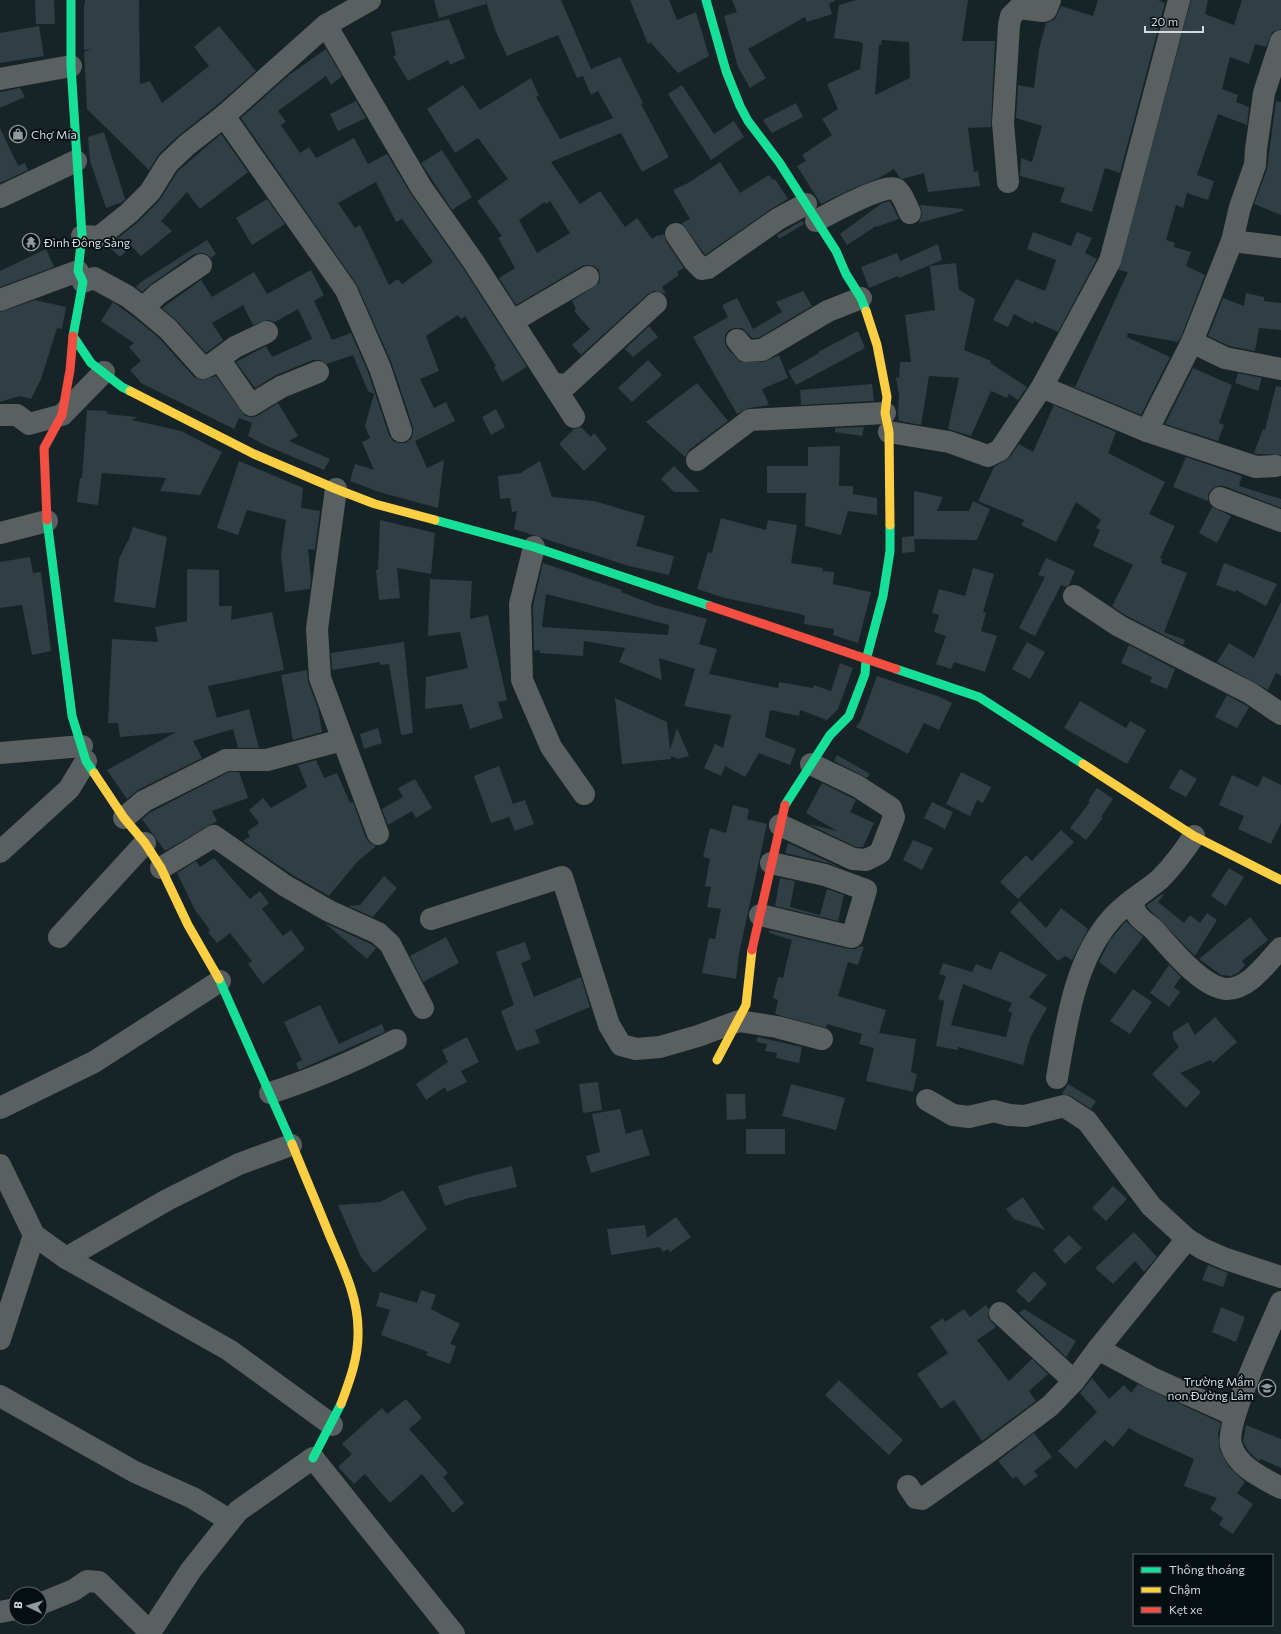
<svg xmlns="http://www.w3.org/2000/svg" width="1281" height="1634" viewBox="0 0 1281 1634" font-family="Commissioner,sans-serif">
<rect width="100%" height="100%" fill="#162427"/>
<g fill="#303e45" fill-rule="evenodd">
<polygon points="35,0 54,0 55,24 36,24"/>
<polygon points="85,0 139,0 140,84 150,81 162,103 209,66 194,47 219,26 256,71 216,106 178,136 159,154 149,170 87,109 84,52 91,49 84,50 84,5 85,5"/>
<path d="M434,0H561L591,69L620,57L643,103L641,104L669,157L642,172L621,133L551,162L580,204L600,191L625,227L637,218L652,239L658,235L659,236L664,234L666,241L684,268L677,272L679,275L662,287L666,294L654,291L648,294L581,355L572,345L590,329L574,311L576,309L572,301L599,283L600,277L599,270L594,266L588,265L582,266L516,305L499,278L515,268L498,238L502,236L477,201L508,179L478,138L455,153L427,109L463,85L480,110L531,78L539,96L536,97L560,139L613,118L598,91L591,95L583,76L577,78L558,35L507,56L496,32L486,2V4L439,18ZM550,201L570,233L537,253L519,220L545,202L546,204Z"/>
<polygon points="630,0 669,0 677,20 696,12 709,56 678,73 650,42 648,44"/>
<polygon points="732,0 836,0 829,4 832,14 807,22 805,17 748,49 766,78 750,88 738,67 724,16 737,12"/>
<path d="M856,0H968L962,41H995L991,127L968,128L974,172L978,171L980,186L928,192L924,173L903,179L900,178L894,169L879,178L852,189L821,204L797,166L806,161L802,155L832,135L822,119L838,109L827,84L860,69L863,44L861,42L834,38L839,5ZM882,40L909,42L910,78L875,95L879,45H881Z"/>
<polygon points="1098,0 1158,0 1165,3 1120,173 1105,168 1092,212 1060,202 1065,188 1020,176 1021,158 1032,162 1042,126 1016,118 1018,85 1034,88 1039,49 1046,23 1055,19 1061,6 1093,16"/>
<polygon points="1191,0 1208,0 1205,14 1234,25 1242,0 1281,0 1281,29 1272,32 1266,47 1255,44 1249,64 1230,57 1222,89 1238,95 1236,102 1249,107 1247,125 1218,114 1197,175 1214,181 1208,200 1187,193 1183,208 1176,205 1166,240 1175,243 1174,247 1191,252 1186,266 1205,275 1181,337 1178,342 1128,333 1127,337 1170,357 1141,415 1064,383 1075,387 1128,272 1119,270"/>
<polygon points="449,19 465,58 450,65 448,60 408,81 393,56 396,55 391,32"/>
<polygon points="39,26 44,56 0,63 0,33"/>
<path d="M326,49L342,76L331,85L326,76L278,111L286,122L281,125L300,153L309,147L316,158L354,138L368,164L387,154L411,194L463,268L527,367L502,382L494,367L496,366L465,316L461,319L458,315L426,336L439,371L420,379L434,408L446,402L455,421L415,441L427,468L444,460L438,508L379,492L350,481L355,464L374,470L362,442L370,438L365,426L374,394L368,391L353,355L327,364L320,360H313L276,375L255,388L236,362L266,346L272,357L312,339L298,309L275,322L268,320L253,325L243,305L212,323L223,340L206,353L177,321L162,308L201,280L212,297L254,272L267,294L311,270L324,295L314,301L332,340L351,333L368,372L389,435L393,441L399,443H405L411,439L413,433V427L392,364L357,285L241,118L289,75ZM376,182L396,222L402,219L433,262L402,284L398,279L389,285L360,225L355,228L338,203Z"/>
<polygon points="682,85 714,134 734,121 744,137 711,160 668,94"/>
<polygon points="20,88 25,97 0,108 0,92"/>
<polygon points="356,101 366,118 338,131 330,114"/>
<polygon points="1276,101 1281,102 1281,215 1254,204 1267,169"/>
<polygon points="796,103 803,117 772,133 763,120"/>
<polygon points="0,128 18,166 25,163 28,170 0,183"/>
<polygon points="104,132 125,199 122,202 106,208 90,161 88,137"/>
<polygon points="221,134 248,172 200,209 187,192 161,221 172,231 141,256 131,246 120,257 108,246 138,222 159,201 178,171"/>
<polygon points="442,150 472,197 452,210 421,163"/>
<polygon points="720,162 740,193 769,175 773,180 775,179 788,199 771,209 705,255 682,223 690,219 673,190 688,183"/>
<polygon points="267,199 285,224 252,245 236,218"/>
<polygon points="890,201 899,219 876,227 876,226 847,245 840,234 882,203"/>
<polygon points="920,205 963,209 963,211 919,223 922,214"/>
<polygon points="802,221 804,224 779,239 777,235"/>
<polygon points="1033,232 1071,246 1077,232 1092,238 1085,253 1097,259 1058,332 1034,321 1033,324 1014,314 1008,327 993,320 1016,279 1045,291 1056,260 1027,249"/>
<polygon points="207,240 216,254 211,258 206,254 201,253 194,254 151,284 142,292 136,287 141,282"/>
<polygon points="938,244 942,260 899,278 898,276 869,288 861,267 897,253 900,261"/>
<polygon points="46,249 54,267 0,287 0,271"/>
<polygon points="956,263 959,290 975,299 964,350 991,361 990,363 1027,387 1018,400 1009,394 1007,398 991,391 971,436 948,429 959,378 929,376 921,425 899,421 898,412 899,395 896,377 899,378 900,362 911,362 905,315 935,310 930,266"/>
<polygon points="803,291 812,306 758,338 752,338 742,328 735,328 729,330 725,335 725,342 727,348 741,362 763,362 779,355 788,378 762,389 769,405 749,408 737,414 693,337 728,317 722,305 737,298 753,329 782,312 776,302"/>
<polygon points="1246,293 1264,297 1264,301 1281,303 1281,330 1259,328 1255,351 1229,346 1208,336 1223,298 1244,306"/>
<polygon points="35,300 66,307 62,329 57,328 41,379 31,399 20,396 0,402 0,312"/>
<polygon points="113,302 135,318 159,338 194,377 201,380 216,376 245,416 251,417 257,416 278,403 298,436 289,441 330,459 324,470 267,446 248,436 252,423 239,418 234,429 141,383 130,370 141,361 129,347 134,343 101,321"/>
<polygon points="649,326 658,337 633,357 625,349"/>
<polygon points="858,331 865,348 796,385 788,371 819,353 818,352"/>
<polygon points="648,360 662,375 632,402 618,388"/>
<polygon points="1193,368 1232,385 1219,423 1224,425 1218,441 1165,424"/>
<polygon points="1238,373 1262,378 1258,391 1235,383"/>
<polygon points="697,383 728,421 689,450 685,457 646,422"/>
<polygon points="872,384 874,401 801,405 800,390"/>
<polygon points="1276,386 1281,387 1281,455 1258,454 1254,453 1263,429 1265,430"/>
<polygon points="1054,405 1116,432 1108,453 1165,482 1149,514 1175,526 1160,558 1162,559 1161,563 1187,573 1164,632 1185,640 1183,645 1125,615 1112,606 1133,565 1093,546 1100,530 1096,528 1101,520 1076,502 1056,542 1021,525 1024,520 978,501 994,467 1010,457 1019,444 1033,452"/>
<polygon points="496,409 505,427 491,435 482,417"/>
<polygon points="87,410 107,411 107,414 137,417 132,420 181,431 222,452 200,495 160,491 166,478 102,473 98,505 77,502 80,478 82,478"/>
<polygon points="581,427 591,437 594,433 607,449 584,471 559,444 574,429"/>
<polygon points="864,427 862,436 835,432 835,428"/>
<polygon points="840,446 839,486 853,486 853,494 877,498 877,515 848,511 841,535 805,526 806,493 767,493 767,466 808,466 808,447"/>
<polygon points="1186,457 1242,476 1239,486 1281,499 1281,508 1224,486 1218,486 1212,489 1208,494 1208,501 1173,487"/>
<polygon points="239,461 303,488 301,508 320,511 315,550 308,549 311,579 310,589 285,592 281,555 286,520 247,510 238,535 217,528"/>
<polygon points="540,461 552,497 594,501 645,516 636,546 674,556 669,575 629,566 514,529 517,511 512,512 510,498 500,499 498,476 522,473 522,472"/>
<polygon points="674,466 700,492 674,492 661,479"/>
<polygon points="914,491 943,497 937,511 969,511 973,501 990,509 977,540 914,539"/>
<polygon points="1212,507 1231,516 1217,543 1199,533"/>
<polygon points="721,518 766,530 768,520 797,525 791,563 823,568 822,571 834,572 833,584 871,592 858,643 833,635 834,629 804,624 805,616 800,614 725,598 697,589 708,552 712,553"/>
<polygon points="380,520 435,533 431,574 397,568 400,598 379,600 376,570 378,570"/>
<polygon points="133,527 167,537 155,608 114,602 119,559 127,542 128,542"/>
<polygon points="914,536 915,552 902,553 902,537"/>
<polygon points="30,557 33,573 41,572 51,651 32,655 22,605 0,608 0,562"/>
<polygon points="1046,558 1075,571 1069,585 1066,587 1061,585 1035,636 1019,628 1045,577 1038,575"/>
<path d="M543,563L622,590L621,592L655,605L707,619L699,644L717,649L709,674L778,688L779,682L813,688L814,685L831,691L840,663L853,668L838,709L827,720L800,710L799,716L770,710L765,737L796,749L790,765L759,753L745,777L725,766L721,776L704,768L715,744L723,748L731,715L684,706L695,669L659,658L662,680L619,662L625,648L584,641L583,656L540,653V650L534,651L533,605ZM546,594L669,625L668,635L542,627Z"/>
<polygon points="1224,563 1277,584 1266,606 1236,590 1235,592 1216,585"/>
<polygon points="973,568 994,574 983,612 986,613 981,631 997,636 985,672 954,662 951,669 936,664 946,636 934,632 939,615 932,613 939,589 965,596"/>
<polygon points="187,569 219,570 219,606 232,606 231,620 272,612 284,670 208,686 217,718 249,709 259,748 238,748 233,729 193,741 202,758 138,790 127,799 107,770 176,732 120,737 118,723 108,723 112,639 158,642 155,627 187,621"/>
<polygon points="430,579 472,581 470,619 488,615 507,700 498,702 503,718 470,729 462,704 425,709 426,677 468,668 460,632 428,636"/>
<polygon points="1281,602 1281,676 1276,673 1268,690 1217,662 1229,643 1254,658"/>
<polygon points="404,642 413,733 401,735 389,664 380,665 380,662 332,670 331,653"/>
<polygon points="1027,642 1045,652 1030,679 1012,669"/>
<polygon points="1129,645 1175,669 1167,689 1150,682 1152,677 1121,663"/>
<polygon points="307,670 308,682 318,708 322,732 293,740 281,675"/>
<polygon points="877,676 940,697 952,703 939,730 924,723 908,754 856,727 861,720"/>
<polygon points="1227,695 1249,707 1237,728 1215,717"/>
<polygon points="615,698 667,722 670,750 677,728 689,756 678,759 671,756 671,759 622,764"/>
<polygon points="1080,701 1126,728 1130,721 1146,730 1127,764 1064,728"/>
<polygon points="378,728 382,743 364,749 360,734"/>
<polygon points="837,755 870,774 867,778 834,761"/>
<polygon points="316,760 324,778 337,773 350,803 353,802 366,838 370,843 376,846 357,862 329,896 291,874 243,841 250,836 247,832 259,823 249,810 263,798 271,808 307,787 298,765"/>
<polygon points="499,766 513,804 525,800 534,824 515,831 509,817 491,823 474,776"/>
<polygon points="1180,769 1197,779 1186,797 1169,788"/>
<polygon points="229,772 239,772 248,798 212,811 217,821 165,851 142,819 151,812"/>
<polygon points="961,772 991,787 983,803 977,800 970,816 946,804"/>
<polygon points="1232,775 1258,787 1263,776 1281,785 1281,823 1271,844 1238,829 1244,816 1219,805"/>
<polygon points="415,779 432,808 416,818 412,811 388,825 382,809 403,797 398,788"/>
<polygon points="822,783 856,800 850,812 874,823 863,847 856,847 808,824 837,831 806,813"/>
<polygon points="1097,788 1113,799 1101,817 1103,818 1086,840 1070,828 1090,802 1088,801"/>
<polygon points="932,802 953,812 945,829 924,818"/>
<polygon points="733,805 749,809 747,819 767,824 739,954 736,979 702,973 709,938 715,939 721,909 707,907 711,887 705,886 710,859 703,857 710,828 726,833"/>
<polygon points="1061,830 1074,842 1018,899 1000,882 1026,855 1032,861"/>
<polygon points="913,840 933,848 922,870 903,860"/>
<polygon points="788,843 844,869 828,863 785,853"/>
<polygon points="214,858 250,899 260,891 269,903 262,909 283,936 291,930 305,949 263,984 248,964 252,961 230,933 217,943 208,932 210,930 195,910 177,873 196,861 200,867"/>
<polygon points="1229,868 1244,877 1226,906 1211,896"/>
<polygon points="384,876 397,888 373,917 348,906 360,905"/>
<polygon points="780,878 795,881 790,907 820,915 827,889 844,895 838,921 775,906"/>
<polygon points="1162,894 1164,895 1158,902 1184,923 1190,915 1200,923 1207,913 1217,920 1195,956 1146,906"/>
<polygon points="1020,901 1046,928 1061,908 1088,929 1072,960 1065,956 1058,961 1010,912"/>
<polygon points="1250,917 1268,940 1242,961 1245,965 1238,973 1231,976 1221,975 1199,959"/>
<polygon points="1126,921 1143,937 1115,974 1099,962 1110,940"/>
<polygon points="325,923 371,944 376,948 367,959"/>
<polygon points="769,930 849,949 855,949 860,946 864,947 858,965 848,962 838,996 886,1010 879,1033 916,1039 911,1072 917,1074 913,1092 866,1081 874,1048 859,1044 862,1034 827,1024 826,1028 775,1014 778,1000 773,998 778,977 783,978 792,940 769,933"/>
<polygon points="446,937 459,963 423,982 410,956"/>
<polygon points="525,942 531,959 521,963 534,997 581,977 590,1007 535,1030 540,1043 516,1051 501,1011 514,1005 496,952"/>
<path d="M1000,951L1047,975L1029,997L1047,1008L1030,1038L1023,1065L958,1047V1050L936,1046L944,1001L938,999L946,976L939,974L943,963L972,972L976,964L991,970ZM963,984L1012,1003L1008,1011L1012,1013L1006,1037L951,1025Z"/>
<polygon points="1169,965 1181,977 1174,987 1180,992 1169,1007 1150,993"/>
<polygon points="1133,989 1152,1002 1130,1034 1110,1021"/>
<polygon points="320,1005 339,1044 382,1024 385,1032 299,1070 296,1063 302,1060 284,1022"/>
<polygon points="1215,1017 1237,1042 1213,1063 1211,1060 1180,1073 1201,1092 1186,1108 1152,1074 1179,1047 1173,1038 1173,1032 1188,1022 1195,1035"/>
<polygon points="467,1037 479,1062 461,1071 467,1082 447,1092 445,1087 426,1100 416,1084 448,1062 442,1050"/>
<polygon points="758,1037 802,1047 799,1063 776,1058 777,1053 765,1051 767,1044 756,1042"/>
<polygon points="598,1082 602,1110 583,1113 579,1084"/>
<polygon points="791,1084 845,1098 836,1130 782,1116"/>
<polygon points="1068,1084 1096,1101 1091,1109 1071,1096 1062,1094"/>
<polygon points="726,1094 745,1094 746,1119 727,1120"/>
<polygon points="620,1109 626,1134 642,1129 650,1155 591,1173 586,1156 600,1152 592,1114"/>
<rect x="746" y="1129" width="39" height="25"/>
<polygon points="512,1166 517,1187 465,1199 445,1206 438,1186 475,1175"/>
<polygon points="1113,1186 1127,1199 1106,1221 1092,1208"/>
<polygon points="403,1190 427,1229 374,1273 361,1257 338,1205 380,1202"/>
<polygon points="1023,1197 1045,1230 1014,1219 1006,1209"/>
<polygon points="676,1217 691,1237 670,1252 668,1249 663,1252 660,1247 611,1255 607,1229 645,1225 647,1238"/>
<polygon points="1134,1232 1157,1257 1144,1272 1135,1261 1113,1284 1095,1268"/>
<polygon points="1069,1235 1082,1248 1065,1264 1053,1250"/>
<polygon points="1208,1265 1228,1273 1223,1287 1202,1280"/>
<polygon points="1034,1271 1047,1284 1029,1303 1016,1291"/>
<polygon points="421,1290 436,1295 431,1309 460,1324 450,1344 456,1346 450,1364 426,1355 428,1352 381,1335 390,1310 376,1306 380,1292 417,1303"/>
<polygon points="986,1305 989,1309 988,1317 996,1327 977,1340 1009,1381 1032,1359 1048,1374 1029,1391 1036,1401 982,1441 954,1400 941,1409 917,1374 948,1353 930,1327 943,1318 945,1322 964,1309 970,1317"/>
<polygon points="1221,1307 1245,1317 1236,1342 1212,1332"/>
<polygon points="1024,1309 1076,1341 1066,1357 1019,1313"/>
<polygon points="1092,1378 1109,1399 1124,1385 1131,1393 1138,1384 1221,1423 1218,1434 1220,1450 1229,1467 1245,1482 1237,1493 1253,1504 1233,1534 1219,1525 1223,1518 1210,1509 1217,1498 1184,1486 1194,1459 1139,1434 1129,1428 1113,1447 1105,1440 1076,1469 1058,1451 1097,1412 1080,1393"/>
<polygon points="839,1380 903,1440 889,1455 825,1395"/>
<polygon points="406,1399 422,1418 409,1429 448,1473 443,1477 464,1503 453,1513 422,1474 390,1503 365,1474 354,1484 338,1467 352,1454 342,1444 382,1408 387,1414"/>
<polygon points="1246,1425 1281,1439 1281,1468 1261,1459 1259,1461 1249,1452 1243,1442"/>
<polygon points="1034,1433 1052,1457 1034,1471 1038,1476 1024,1486 1016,1476 1013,1479 998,1461"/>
</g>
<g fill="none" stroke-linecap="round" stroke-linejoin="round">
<g stroke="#5a6060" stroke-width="22">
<polyline points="326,25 421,187 473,261 574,417"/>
<polyline points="1281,41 1264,93 1256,149 1255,165 1240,207 1232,241 1192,342 1225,358 1281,369"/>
<polyline points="0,79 71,66"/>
<polyline points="224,116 346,290 380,368 401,431"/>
<polyline points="1008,182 1003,123 1009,25 1011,16 1019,8 1043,11 1046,10 1050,0"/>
<polyline points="0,197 76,161"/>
<path d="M816,221C829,214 885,183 896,189C902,193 907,207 910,213"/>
<polyline points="676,234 694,261 702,269 708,268 778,219 806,204"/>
<polyline points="82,236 99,237 129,213 150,192 168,163 187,145 224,116 326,25 370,0"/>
<polyline points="1232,241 1281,247"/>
<polyline points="83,282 94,278 127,296 143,308 168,329 203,368 212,364 235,347 267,332"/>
<polyline points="0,300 78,271"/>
<polyline points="143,308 158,294 201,265"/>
<polyline points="513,321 588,277"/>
<polyline points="737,340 746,351 762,350 828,311 861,298"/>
<polyline points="219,359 251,405 281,387 318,372"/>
<polyline points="553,384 567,385 656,303"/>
<polyline points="1042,387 1147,431 1192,342"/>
<polyline points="0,415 17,415 29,424 62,415 104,372"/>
<polyline points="1147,431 1256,467 1276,466"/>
<polyline points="889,432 949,442 988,456 1000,450 1042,387 1110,261 1179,0"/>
<polyline points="697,460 750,420 885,413"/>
<polyline points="336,489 317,629 320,678 378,834"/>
<polyline points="1220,498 1281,521"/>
<polyline points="0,533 47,521"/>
<polyline points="534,547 520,604 522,680 551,747 584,794"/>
<polyline points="1074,596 1119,626 1250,693 1281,714"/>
<polyline points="0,753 82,746"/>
<polyline points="124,818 144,801 226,760 267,760 342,740"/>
<polyline points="780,825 853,859 866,860 880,853 894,817 891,808 857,786 811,764"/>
<polyline points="0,852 69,789 86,761"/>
<polyline points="161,868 214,836 284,885 329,911 378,933 390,944 423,1008"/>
<path d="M1135,899C1134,903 1133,907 1135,911C1139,920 1147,923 1154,930C1170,947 1201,987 1226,989C1249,990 1267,962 1281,948"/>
<polyline points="760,915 852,937 866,890 825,875 771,863"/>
<polyline points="431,919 562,877 609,1025 621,1045 636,1049 660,1047 698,1036 739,1021 777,1027 822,1039"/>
<polyline points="59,937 145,843"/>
<path d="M1057,1078C1066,1024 1075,958 1113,917C1126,902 1145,892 1160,879C1173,866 1184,851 1194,836"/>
<path d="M270,1093C314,1079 355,1061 396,1040"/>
<polyline points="927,1100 953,1115 969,1117 994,1111 1009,1115 1025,1116 1064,1106 1087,1121 1151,1206 1187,1239 1203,1249 1226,1259 1281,1277"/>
<polyline points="0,1108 94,1062 220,981"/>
<polyline points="0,1165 34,1235 0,1339"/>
<polyline points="34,1235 66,1258 229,1350 332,1425"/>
<polyline points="66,1258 167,1200 239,1164 291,1145"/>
<path d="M1281,1302C1270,1327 1225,1423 1231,1445C1238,1468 1263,1478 1281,1488"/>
<polyline points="1000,1313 1074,1381"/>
<polyline points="1098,1349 1152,1378 1234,1415"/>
<polyline points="0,1396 135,1472 193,1498 229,1520"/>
<polyline points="908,1486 916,1498 922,1499 990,1451 1050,1406 1074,1381 1098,1349 1187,1239"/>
<polyline points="40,1604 74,1590 87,1581 99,1582 150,1632"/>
<polyline points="0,1612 16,1609"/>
<polyline points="149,1634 191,1570 238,1511 313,1458 454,1634"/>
</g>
<g stroke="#16e098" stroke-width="9">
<polyline points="71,0 71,66 82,236 78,271 83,282 73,336 91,363 122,387 130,391"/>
<polyline points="706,0 726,71 740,106 748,121 779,162 836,251 846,274 861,298 866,311"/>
<polyline points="47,520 72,716 86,761 94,773"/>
<polyline points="435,520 534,547 710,606"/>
<polyline points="896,669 979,697 1083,764"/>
<polyline points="785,805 830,735 849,716 865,674 866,660 883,596 890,551 890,525"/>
<polyline points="219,979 292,1144"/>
<polyline points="313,1458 341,1404"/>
</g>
<g stroke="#ffcf43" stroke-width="9">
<polyline points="866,311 877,345 887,397 885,413 889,432 890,525"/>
<polyline points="130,391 254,454 336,489 375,504 435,520"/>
<polyline points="1083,764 1194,836 1281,880"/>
<polyline points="94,773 124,818 145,843 161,868 188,925 219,979"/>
<polyline points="717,1060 746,1005 752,950"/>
<path d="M292,1144C304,1174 317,1204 329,1234C342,1265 358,1296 358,1330C359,1356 350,1380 341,1404"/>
</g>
<g stroke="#f24e42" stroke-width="9">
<polyline points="47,520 44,448 62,415 70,370 73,336"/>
<polyline points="710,606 896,669"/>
<polyline points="752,950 785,805"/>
</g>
</g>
<defs>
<symbol id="shop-ring" viewBox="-11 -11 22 22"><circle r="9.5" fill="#050f12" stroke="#8d9b9f" stroke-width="1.5"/><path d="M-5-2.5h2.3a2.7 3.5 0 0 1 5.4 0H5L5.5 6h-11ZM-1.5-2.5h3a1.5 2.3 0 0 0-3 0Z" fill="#8d9b9f"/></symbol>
<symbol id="temple-ring" viewBox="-11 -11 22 22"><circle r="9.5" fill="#050f12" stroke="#8d9b9f" stroke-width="1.5"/><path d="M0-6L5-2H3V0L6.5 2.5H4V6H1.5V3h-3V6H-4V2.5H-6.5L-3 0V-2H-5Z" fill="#8d9b9f"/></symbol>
<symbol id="school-ring" viewBox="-11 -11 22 22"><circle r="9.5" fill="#050f12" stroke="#8d9b9f" stroke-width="1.5"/><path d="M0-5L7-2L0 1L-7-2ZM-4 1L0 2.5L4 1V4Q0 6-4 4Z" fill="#8d9b9f"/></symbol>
</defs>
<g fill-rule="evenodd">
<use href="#shop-ring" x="8" y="124" width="20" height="20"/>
<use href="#temple-ring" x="21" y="232" width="20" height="20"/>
<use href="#school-ring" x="1257" y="1378" width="20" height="20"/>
</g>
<g text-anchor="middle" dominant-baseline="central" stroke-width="3.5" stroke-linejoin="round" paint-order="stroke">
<g font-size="12" fill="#cddbdf" stroke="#050f12" text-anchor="start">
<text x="31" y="134">Chợ Mía</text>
<text x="44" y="242">Đình Đông Sàng</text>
<text x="1254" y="1381" text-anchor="end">Trường Mầm<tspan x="1254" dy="14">non Đường Lâm</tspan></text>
</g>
</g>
<rect x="1133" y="1554" width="140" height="72" fill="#050f12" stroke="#556164"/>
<rect x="1141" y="1567" width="20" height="6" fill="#16e098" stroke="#556164"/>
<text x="1169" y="1574" font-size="12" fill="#cddbdf">Thông thoáng</text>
<rect x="1141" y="1587" width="20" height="6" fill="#ffcf43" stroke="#556164"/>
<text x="1169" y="1594" font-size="12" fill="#cddbdf">Chậm</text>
<rect x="1141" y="1607" width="20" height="6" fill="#f24e42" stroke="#556164"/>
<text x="1169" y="1614" font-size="12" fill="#cddbdf">Kẹt xe</text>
<g transform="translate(28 1606) rotate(275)"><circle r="19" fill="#050f12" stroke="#556164"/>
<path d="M0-3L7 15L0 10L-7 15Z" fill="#8d9b9f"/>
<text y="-6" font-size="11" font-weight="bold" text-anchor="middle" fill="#cddbdf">B</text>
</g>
<path d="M1145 26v6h58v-6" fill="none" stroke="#cddbdf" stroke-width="2"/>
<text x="1151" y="26" font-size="12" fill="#cddbdf" stroke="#050f12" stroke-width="3" paint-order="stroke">20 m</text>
</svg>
